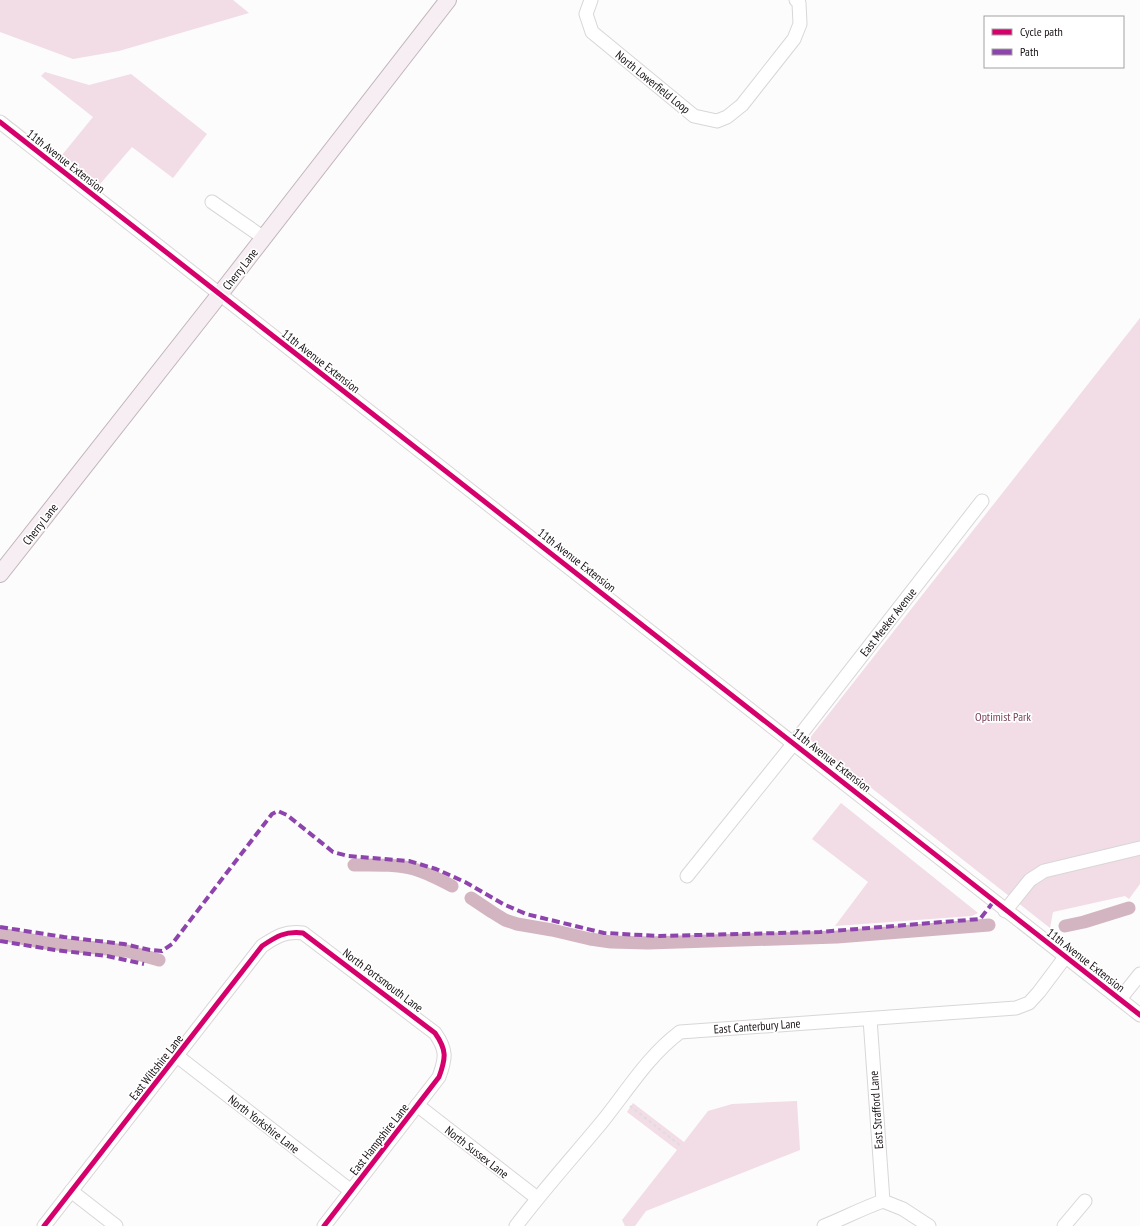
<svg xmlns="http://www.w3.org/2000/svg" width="1140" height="1226" viewBox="0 0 1140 1226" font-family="'PT Sans Narrow',sans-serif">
<rect width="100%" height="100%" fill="#fcfcfc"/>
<g fill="#f2dce5">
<polygon points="0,0 233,0 249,13 119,51 73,59 0,32"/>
<polygon points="45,72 89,85 131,74 207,134 173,178 132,147 100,184 62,155 93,117 41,76"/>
<polygon points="1140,318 1140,884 1129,899 1125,896 1053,912 1050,928 809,739"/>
<polygon points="841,803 978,913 972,916 835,926 868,882 812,839"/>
<polygon points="797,1101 800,1150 646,1211 635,1226 625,1226 622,1220 677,1150 627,1112 633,1103 684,1142 708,1111 732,1104"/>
</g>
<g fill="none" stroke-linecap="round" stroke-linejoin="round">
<g stroke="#d3b5c1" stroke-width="13">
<path d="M354,865C374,865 395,864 414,869C428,873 440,880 452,886"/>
<polyline points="471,898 492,912 505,920 517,924 552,930 590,939 611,942 648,943 837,937 989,925"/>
<polyline points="1065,926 1084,922 1129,908"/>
<polyline points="0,934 46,943 127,951 159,960"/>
</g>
<defs>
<g id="minor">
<polyline points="591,0 586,14 592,32 694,116 717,121 727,117 742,105 794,39 800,24 799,3 796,0"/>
<polyline points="0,122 1140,1015"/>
<polyline points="212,202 264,238"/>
<polyline points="687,876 794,743 982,501"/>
<polyline points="1005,911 1030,880 1044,871 1140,848"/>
<polyline points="1120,999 1140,974"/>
<polyline points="870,1019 883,1201"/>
<polyline points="177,1056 351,1191"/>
<polyline points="417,1105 537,1198"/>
<polyline points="71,1191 116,1226"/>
<path d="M44,1226L262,946C277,936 285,931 303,933L435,1033C447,1050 446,1058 439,1077L324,1226"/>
<path d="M516,1226C543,1190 573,1157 602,1122C627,1091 648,1056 680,1032L1016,1008L1029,1003L1039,992L1066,956"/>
<path d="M824,1226C844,1218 863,1208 883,1201L903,1209L929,1226"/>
<polyline points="1064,1226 1085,1201"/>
</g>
<polyline id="major" points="0,574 220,294 448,0"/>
</defs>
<use href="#minor" stroke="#d9d6d7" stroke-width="15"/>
<use href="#major" stroke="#c2b4bb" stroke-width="18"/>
<polyline stroke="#ddd" stroke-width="2" stroke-dasharray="3 3" stroke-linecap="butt" points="630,1106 681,1146"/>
<use href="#minor" stroke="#fff" stroke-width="13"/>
<use href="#major" stroke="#f6eef2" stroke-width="16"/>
<g stroke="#8e44ad" stroke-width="4" stroke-dasharray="8 4" stroke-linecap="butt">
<polyline points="0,927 64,937 124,944 150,950 162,951 172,944 272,814 278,811 287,815 333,852 348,856 409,861 436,869 465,882 503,904 526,914 604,933 659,936 820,932 980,919 994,901"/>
<polyline points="0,941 55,950 107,956 144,964"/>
</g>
<defs>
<g id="cycleway">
<polyline points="0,122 1140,1015"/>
<path d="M44,1226L262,946C277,936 285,931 303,933L435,1033C447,1050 446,1058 439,1077L324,1226"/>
</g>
</defs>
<use href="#cycleway" stroke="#fff" stroke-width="8"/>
<use href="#cycleway" stroke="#d6006c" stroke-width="5"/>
</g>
<g text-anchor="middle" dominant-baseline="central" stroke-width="3.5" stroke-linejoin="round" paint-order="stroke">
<g font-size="12" fill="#181315" stroke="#fff">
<text transform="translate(653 82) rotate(39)">North Lowerfield Loop</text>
<text transform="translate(66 161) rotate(38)">11th Avenue Extension</text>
<text transform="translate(240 269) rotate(-52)">Cherry Lane</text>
<text transform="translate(321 361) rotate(38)">11th Avenue Extension</text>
<text transform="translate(40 524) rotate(-52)">Cherry Lane</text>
<text transform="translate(577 560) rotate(38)">11th Avenue Extension</text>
<text transform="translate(888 622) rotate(-52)">East Meeker Avenue</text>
<text transform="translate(832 760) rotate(38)">11th Avenue Extension</text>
<text transform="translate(1086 960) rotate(38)">11th Avenue Extension</text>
<text transform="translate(383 980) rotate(37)">North Portsmouth Lane</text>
<text transform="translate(757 1026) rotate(-4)">East Canterbury Lane</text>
<text transform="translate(156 1067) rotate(-52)">East Wiltshire Lane</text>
<text transform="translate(876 1110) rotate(-94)">East Strafford Lane</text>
<text transform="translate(264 1124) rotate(38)">North Yorkshire Lane</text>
<text transform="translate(379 1139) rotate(-52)">East Hampshire Lane</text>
<text transform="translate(477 1152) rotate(38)">North Sussex Lane</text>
</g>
<g font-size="12" fill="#7d425c" stroke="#fff">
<text x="1003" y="716">Optimist Park</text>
</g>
</g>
<rect x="984" y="16" width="140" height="52" fill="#ffffff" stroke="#a3a1a1"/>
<rect x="992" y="29" width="20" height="6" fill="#d6006c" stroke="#a3a1a1"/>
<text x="1020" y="36" font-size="12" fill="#181315">Cycle path</text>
<rect x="992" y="49" width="20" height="6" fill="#8e44ad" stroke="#a3a1a1"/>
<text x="1020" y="56" font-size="12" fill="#181315">Path</text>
</svg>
